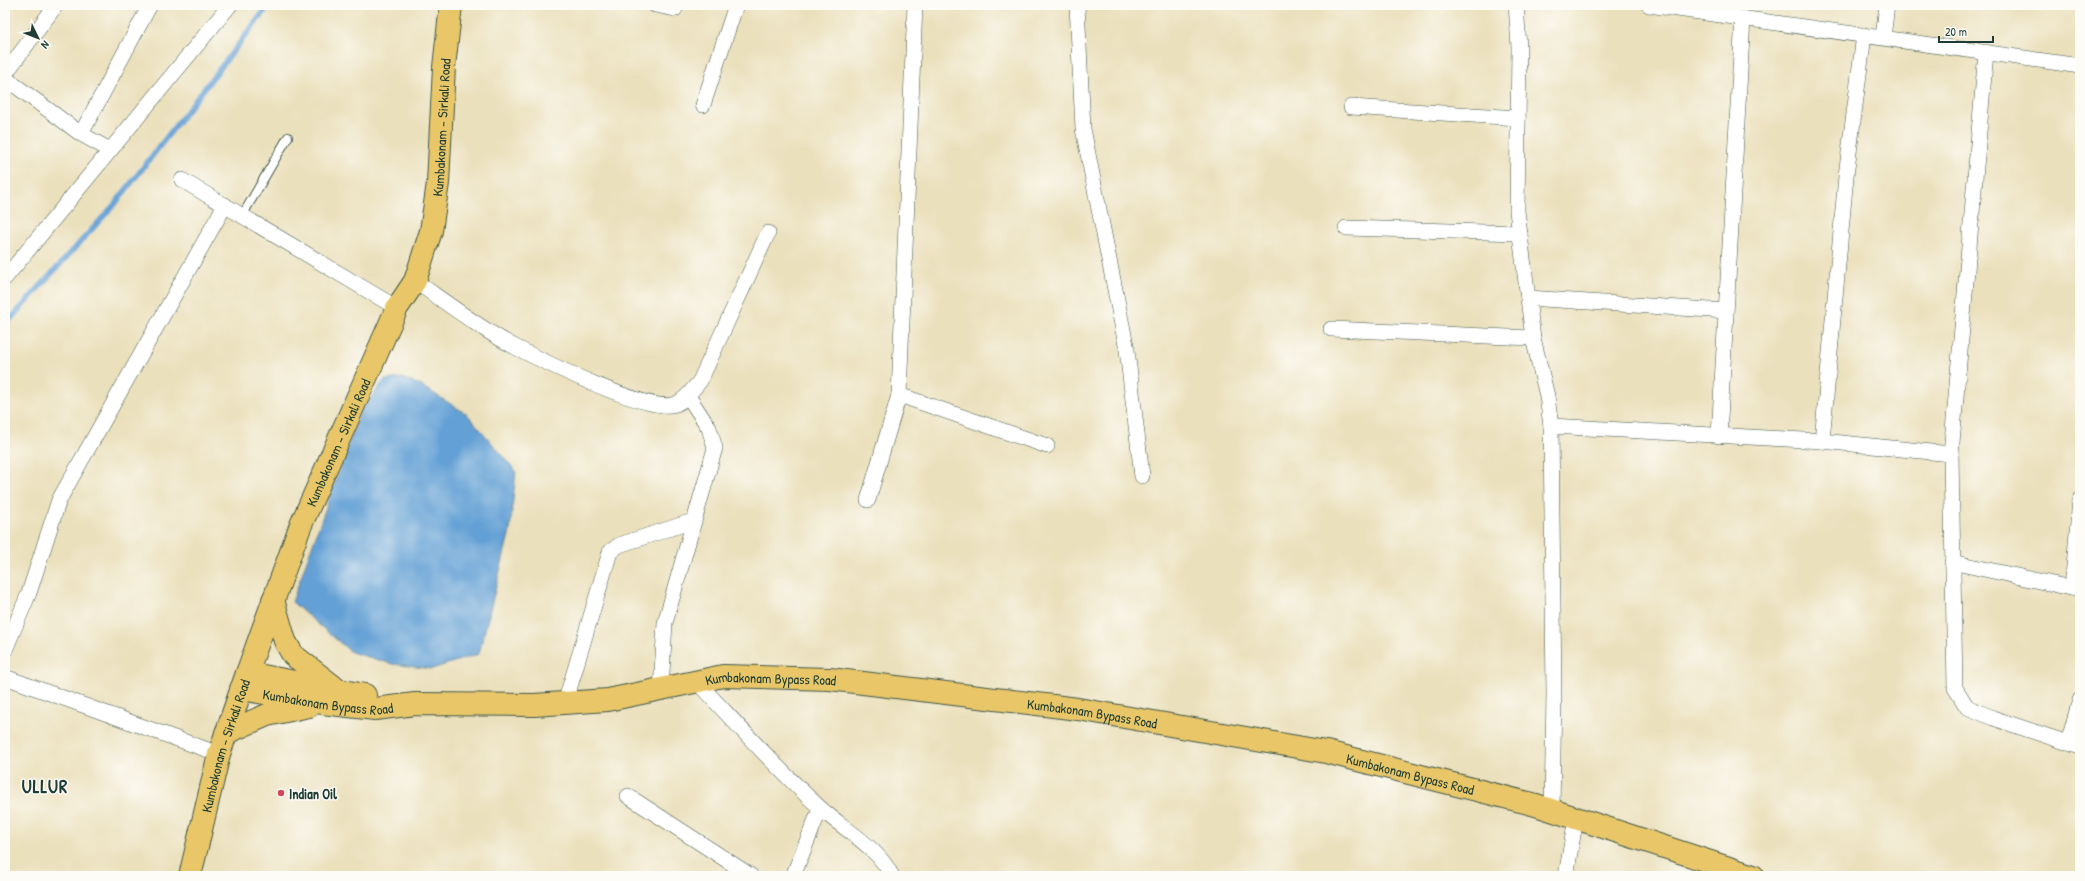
<svg xmlns="http://www.w3.org/2000/svg" width="2085" height="881" viewBox="0 0 2085 881" font-family="'Patrick Hand',sans-serif">
<rect width="100%" height="100%" fill="#fdfcf7"/>
<filter id="ink" filterUnits="userSpaceOnUse"><feTurbulence type="fractalNoise" baseFrequency=".025" numOctaves="2"/><feDisplacementMap in="SourceGraphic" scale="8" xChannelSelector="R" yChannelSelector="G"/><feConvolveMatrix kernelMatrix="1 2 1 2 8 2 1 2 1" color-interpolation-filters="sRGB"/></filter>
<filter id="wash" filterUnits="userSpaceOnUse"><feTurbulence type="fractalNoise" baseFrequency=".012" numOctaves="4" result="noise"/><feDisplacementMap in="SourceGraphic" scale="16" xChannelSelector="R" yChannelSelector="G"/><feGaussianBlur stdDeviation="0.9" result="paint"/><feColorMatrix in="noise" values="0 0 0 0 0 0 0 0 0 0 0 0 0 0 0 0 0 1.4 0 .05"/><feComposite in="paint" operator="in"/></filter>
<g filter="url(#wash)">
<rect width="100%" height="100%" fill="#ebe0bc"/>
<polygon fill="#64a0d5" stroke="#426e84" points="402,378 420,385 467,414 516,471 510,531 479,654 432,669 392,664 351,652 292,602 360,412 384,380"/>
<g fill="none" stroke-linecap="round" stroke-linejoin="round">
<polyline stroke="#64a0d5" stroke-width="5.5" points="5,325 115,204 269,5"/>
</g>
</g>
<g filter="url(#ink)">
<g fill="none" stroke-linecap="round" stroke-linejoin="round">
<defs>
<polyline id="service" points="242,216 288,137"/>
<g id="minor">
<polyline points="655,5 675,9"/>
<polyline points="1077,5 1083,129 1127,350 1142,476"/>
<polyline points="1516,5 1519,47 1517,211 1533,338 1547,396 1551,426 1554,694 1552,810"/>
<polyline points="1649,5 2080,66"/>
<polyline points="1883,37 1887,5"/>
<polyline points="1986,52 1951,454 1955,688 1967,707 1993,718 2080,747"/>
<polyline points="5,74 56,5"/>
<polyline points="5,78 81,134 110,150"/>
<polyline points="703,105 736,5"/>
<polyline points="1351,107 1518,118"/>
<polyline points="81,134 150,5"/>
<polyline points="182,180 397,308"/>
<polyline points="1346,228 1520,233"/>
<polyline points="5,278 230,5"/>
<path d="M415,281C448,304 481,329 517,348C543,361 651,415 676,404C686,400 693,389 700,381L768,233"/>
<polyline points="1528,298 1725,311"/>
<polyline points="1331,329 1533,338"/>
<polyline points="899,395 1047,446"/>
<polyline points="1551,426 1822,441 1951,454"/>
<polyline points="1719,436 1743,18"/>
<polyline points="1822,441 1846,176 1864,35"/>
<polyline points="868,500 899,395 915,5"/>
<polyline points="1952,562 2080,590"/>
<polyline points="2072,588 2080,500"/>
<polyline points="5,650 29,593 59,500 225,205"/>
<polyline points="5,677 219,754"/>
<path d="M697,682C737,724 776,768 819,807C843,829 877,846 892,876"/>
<polyline points="661,689 665,623 715,448 709,428 688,396"/>
<polyline points="565,703 610,552 619,545 693,521"/>
<polyline points="2068,743 2080,700"/>
<polyline points="628,796 751,876"/>
<polyline points="793,876 820,809"/>
<polyline points="1566,876 1576,818"/>
</g>
<g id="primary">
<path id="s1" d="M247,673L300,527L397,308L415,281L431,231L438,183L444,67L451,5"/>
</g>
<g id="trunk">
<polyline points="273,600 285,641 293,655 333,686"/>
<path id="s2" d="M241,689L322,703L375,709L415,704L534,705L608,700L723,676L830,679L1078,709L1326,752L1536,805L1753,876"/>
<polyline points="226,733 267,715 309,706"/>
<path id="s3" d="M190,876L219,754L247,673L365,695"/>
</g>
</defs>
<use href="#service" stroke="#3e5548" stroke-width="10"/>
<use href="#minor" stroke="#3e5548" stroke-width="16"/>
<use href="#primary" stroke="#3e5548" stroke-width="24"/>
<use href="#trunk" stroke="#3e5548" stroke-width="24"/>
<use href="#service" stroke="#fff" stroke-width="8"/>
<use href="#minor" stroke="#fff" stroke-width="15"/>
<use href="#primary" stroke="#e9c769" stroke-width="22"/>
<use href="#trunk" stroke="#e9c769" stroke-width="22"/>
</g>
</g>
<circle fill="#d1495b" stroke="#fdfcf7" stroke-width="1.5" cx="281" cy="793" r="4"/>
<g text-anchor="middle" dominant-baseline="central" stroke-width="3" stroke-linejoin="round" paint-order="stroke">
<g font-size="14" fill="#1f3d34" stroke="#fdfcf7">
<text stroke="none"><textPath href="#s1" startOffset="584">Kumbakonam - Sirkali Road</textPath></text>
<text stroke="none"><textPath href="#s1" startOffset="248">Kumbakonam - Sirkali Road</textPath></text>
<text stroke="none"><textPath href="#s2" startOffset="534">Kumbakonam Bypass Road</textPath></text>
<text stroke="none"><textPath href="#s2" startOffset="88">Kumbakonam Bypass Road</textPath></text>
<text stroke="none"><textPath href="#s2" startOffset="858">Kumbakonam Bypass Road</textPath></text>
<text stroke="none"><textPath href="#s3" startOffset="135">Kumbakonam - Sirkali Road</textPath></text>
<text stroke="none"><textPath href="#s2" startOffset="1182">Kumbakonam Bypass Road</textPath></text>
</g>
<g font-size="14" font-weight="bold" fill="#1f3d34" stroke="#fdfcf7" text-anchor="start">
<text x="289" y="793">Indian Oil</text>
</g>
<g font-size="18" font-weight="bold" letter-spacing="1" fill="#1f3d34" stroke="#fdfcf7">
<text x="45" y="786">ULLUR</text>
</g>
</g>
<rect width="2085" height="881" fill="none" stroke="#fdfcf7" stroke-width="20"/>
<g transform="translate(38 38) rotate(133)" stroke="#fdfcf7" stroke-width="3" paint-order="stroke">
<path d="M0-3L7 15L0 10L-7 15Z" fill="#1f3d34"/>
<text y="-6" font-size="11" font-weight="bold" text-anchor="middle" fill="#1f3d34">N</text>
</g>
<path d="M1939 36v6h54v-6" fill="none" stroke="#1f3d34" stroke-width="2"/>
<text x="1945" y="36" font-size="12" fill="#1f3d34" stroke="#fdfcf7" stroke-width="3" paint-order="stroke">20 m</text>
</svg>
